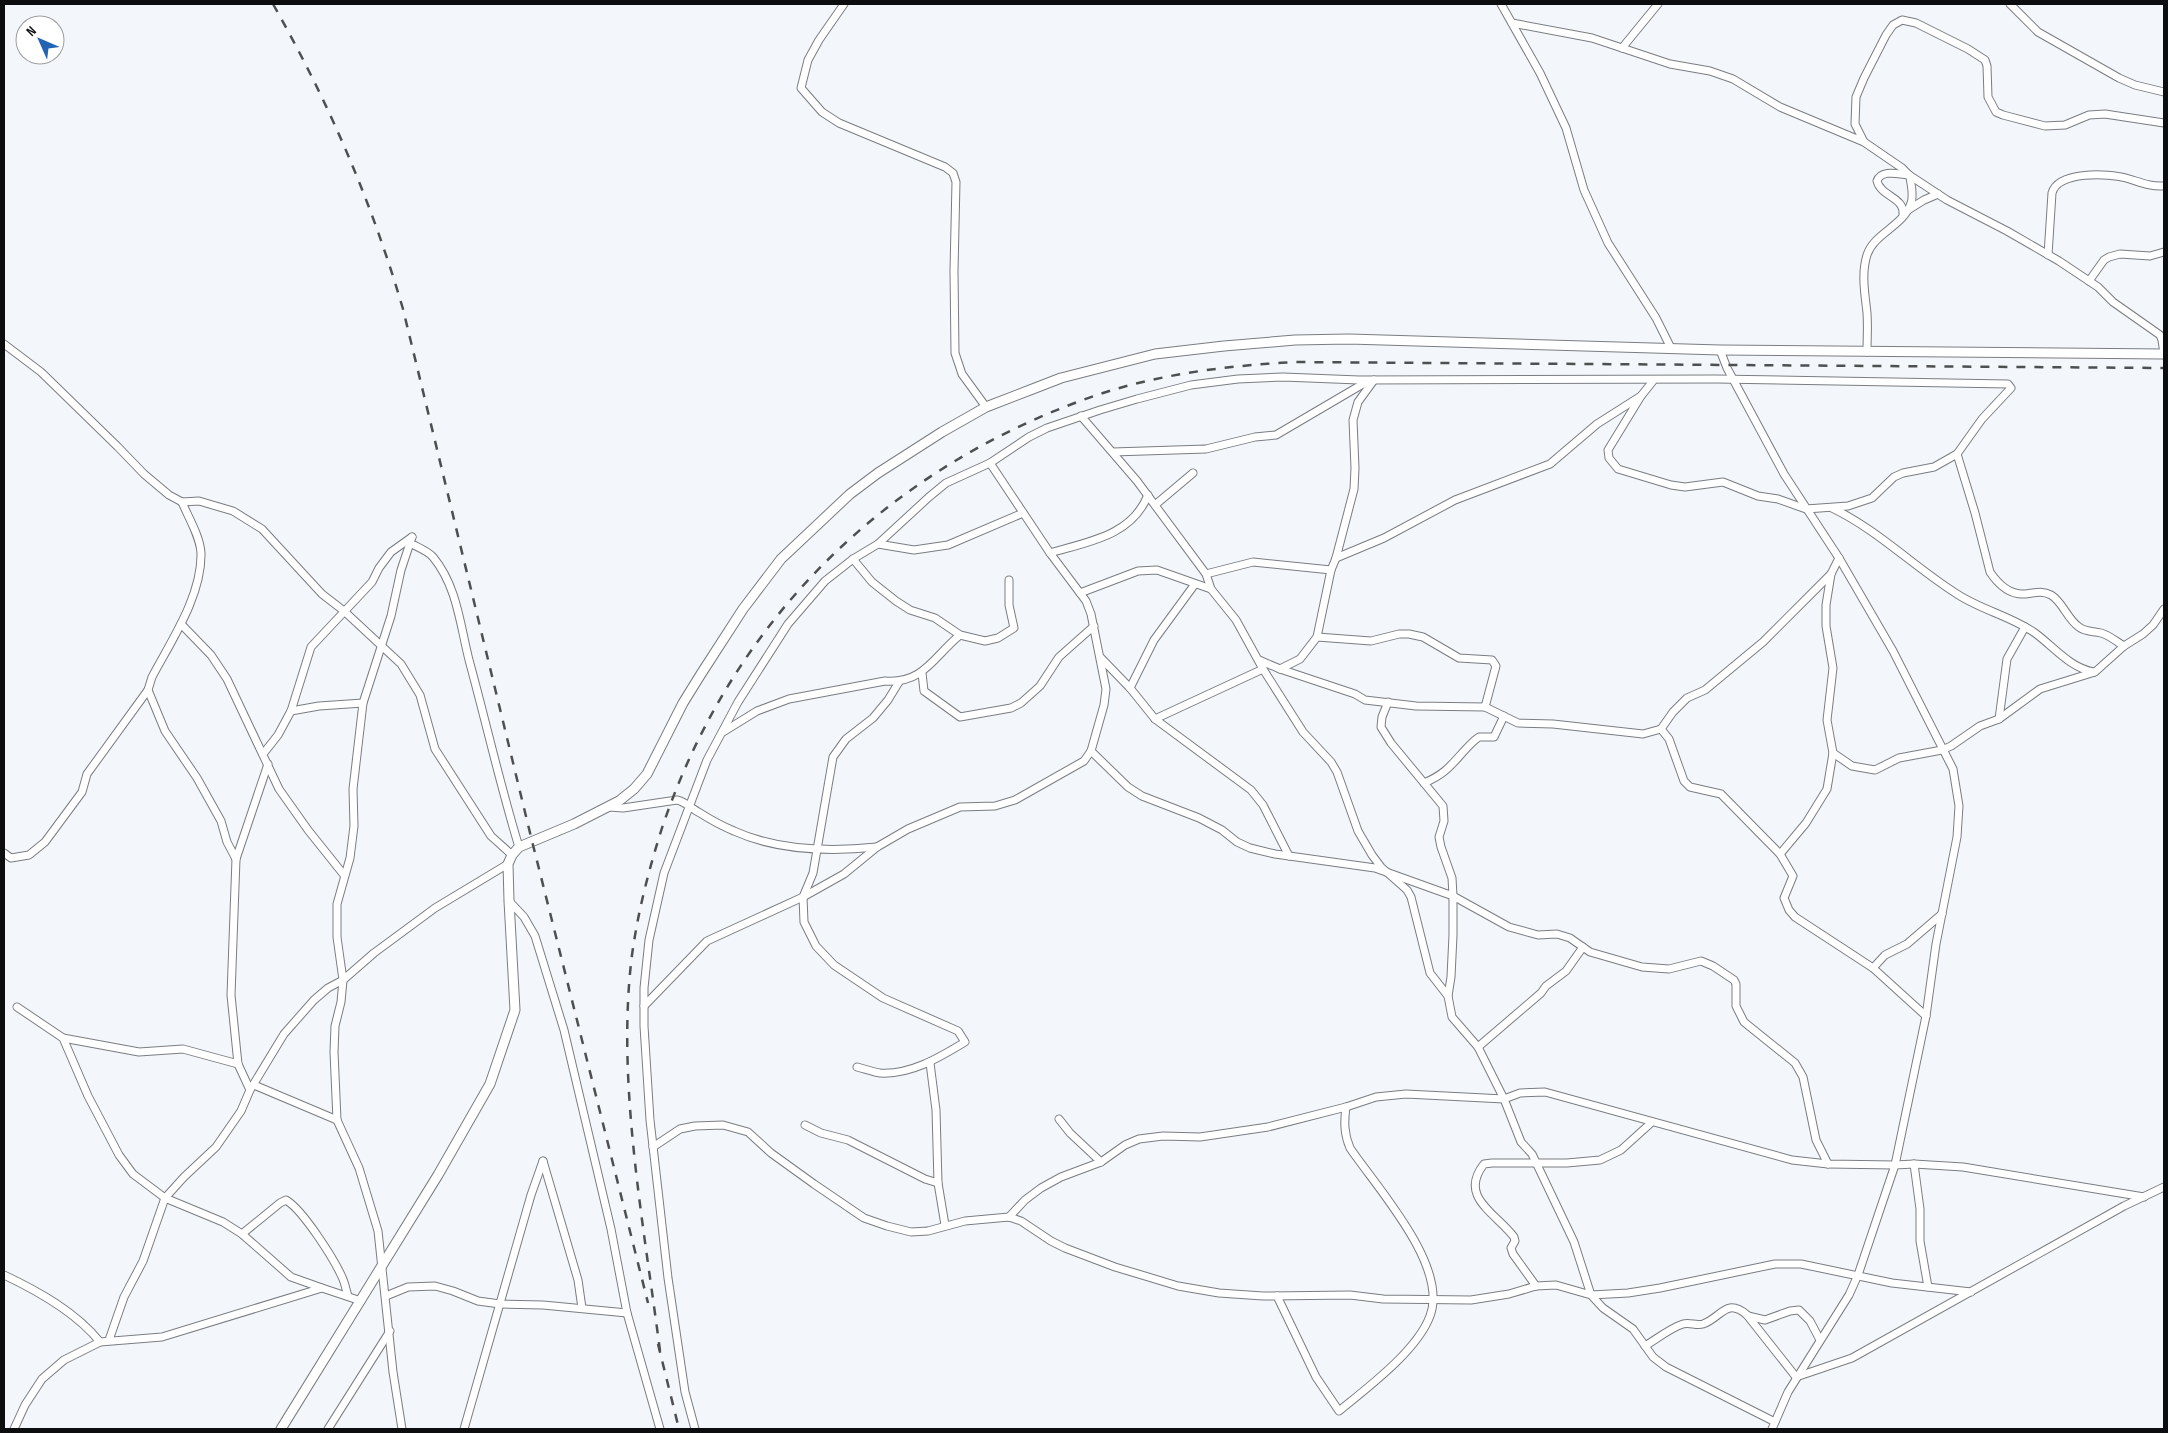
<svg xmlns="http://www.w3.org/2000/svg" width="2168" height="1433" viewBox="0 0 2168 1433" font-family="'Sofia Sans Condensed',sans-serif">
<rect width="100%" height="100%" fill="#f3f6fa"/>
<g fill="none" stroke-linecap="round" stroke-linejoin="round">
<defs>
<g id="minor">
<polyline points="844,4 819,40 808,60 801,88 822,112 839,123 945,167 953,173 956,182 954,271 955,353 962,374 986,407"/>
<polyline points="1501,4 1540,73 1566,128 1584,190 1608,243 1656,318 1671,348"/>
<polyline points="2010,4 2038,32 2119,78 2135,85 2164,92"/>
<polyline points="1512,23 1592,38 1670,64 1710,71 1733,79 1780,107 1864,142 1902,168 1909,175 1947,200 2007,231 2059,261 2098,287 2113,302 2160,335 2162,340 2164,354"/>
<polyline points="1622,48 1658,4"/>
<polyline points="1864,142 1855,124 1856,97 1864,78 1886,35 1893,25 1902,20 1916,23 1968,49 1985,60 1987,66 1988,97 1996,112 2003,115 2045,126 2065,125 2089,115 2105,114 2164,123"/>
<polyline points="1908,210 1924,200 1938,194"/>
<path d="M1903,215C1905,197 1881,197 1877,181C1881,169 1898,174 1909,175"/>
<path d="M2048,255L2052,193C2058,171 2108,173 2126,178C2140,182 2150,187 2164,186"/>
<polyline points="2089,281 2104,260 2109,257 2120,254 2150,256 2164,252"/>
<polyline points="4,344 41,372 118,447 144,474 169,495 182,502 199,501 233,511 262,529 322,594 344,611 401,664 420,695 435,749 491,836 512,855"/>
<polyline points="1720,350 1727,368 1784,474 1839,558 1893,651 1953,769 1959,806 1957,837 1936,944 1926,1016 1895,1165 1858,1275 1849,1295 1788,1392 1772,1429"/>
<path d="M1867,352C1867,339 1868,326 1867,313C1865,294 1861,274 1867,255C1874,233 1904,226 1911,203C1914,195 1911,185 1910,177"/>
<polyline points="1081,416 1137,481 1206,574 1211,589 1236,620 1263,669 1303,732 1331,762 1337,772 1358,831 1372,855 1381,867 1407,890 1411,897 1430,973 1448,996 1452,1017 1478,1047 1504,1099 1521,1142 1532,1154 1574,1242 1591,1295 1603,1308 1633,1329 1653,1357 1666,1367 1775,1422"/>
<polyline points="1113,452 1206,449 1255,437 1276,435 1368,381"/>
<path d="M1957,454L1975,513L1990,572C1998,584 2010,595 2025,594C2034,593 2042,590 2051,595C2063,602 2067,619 2079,627C2085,632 2093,631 2101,633C2109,635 2117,642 2124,646"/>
<path d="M182,502C188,517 200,536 201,553C202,596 171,641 152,677L148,690L165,731L197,778L221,821L227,842L236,859"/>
<polyline points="1155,505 1193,473"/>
<path d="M1832,508C1878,530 1914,567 1957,594C1981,610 2011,616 2035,633C2054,647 2070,668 2094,672"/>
<path d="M410,543C417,547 428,551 433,557C457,586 460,624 469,660C486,722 500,785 519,847"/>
<polyline points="878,544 914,550 948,545 1023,513"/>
<path d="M1050,553C1087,542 1132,536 1148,495"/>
<polyline points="1336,558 1384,538 1455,500 1550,464 1597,424 1641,396 1653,381"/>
<polyline points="853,559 872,582 896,601 910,610 935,618 960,635 985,641 998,638 1014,628 1009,605 1009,580"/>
<polyline points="1206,574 1253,562 1331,570"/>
<polyline points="1080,593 1138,571 1157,570 1211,589"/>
<polyline points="181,624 211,655 227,679 279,789 308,830 344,875"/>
<polyline points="1317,637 1371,641 1399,634 1409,634 1423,637 1459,658 1492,660 1496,666 1485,707"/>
<polyline points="1101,658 1130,688 1155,719 1251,790 1263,805 1289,856"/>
<polyline points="1259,660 1280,669 1355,694 1365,700 1416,706 1485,707 1518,723 1553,724 1643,734 1661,729 1673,712 1687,698 1705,690 1763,642 1831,574"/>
<polyline points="1280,669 1300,659 1317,637 1331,570 1336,558 1354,489 1355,468 1353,420 1358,402 1374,380"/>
<polyline points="922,673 924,691 960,717 1011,708 1021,703 1040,686 1059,657 1094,626"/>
<polyline points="1130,688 1154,640 1195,584"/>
<polyline points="1388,702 1382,717 1381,727 1391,743 1443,806 1444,821 1439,837 1441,847 1452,878 1453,896 1453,935 1451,977 1448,996"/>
<polyline points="291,711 319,706 363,703"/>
<polyline points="1155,719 1263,669"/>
<polyline points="1999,719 2007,659 2025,627"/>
<polyline points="1661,729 1669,739 1684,781 1690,787 1721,794 1780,854 1793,876 1784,898 1789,910 1795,917 1873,968 1926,1016"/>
<path d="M723,732L757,711L789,699L885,681C924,684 934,656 960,635"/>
<polyline points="1091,751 1128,787 1142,796 1199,818 1222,830 1237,842 1250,848 1275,854 1375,868 1453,896 1509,927 1538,935 1557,934 1570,938 1590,952 1642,967 1669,969 1701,961 1713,966 1734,980 1736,984 1736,1006 1744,1022 1795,1063 1803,1077 1816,1140 1828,1164"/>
<polyline points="1833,753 1852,766 1875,770 1899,758 1942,750 1951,746 1980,726 1999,719 2040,689 2095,672 2124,646 2143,634 2153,625 2164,609"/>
<polyline points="263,754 278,735 291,711 311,647 372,582 379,568 391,552 412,537"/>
<path d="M1424,783C1451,772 1455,758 1475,740L1479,737H1494L1504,716"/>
<path d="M609,807L623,808L677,800C686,802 692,809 700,813C711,820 722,826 734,831C778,851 829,852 877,847"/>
<polyline points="4,853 11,858 29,855 45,842 82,792 87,774 148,690"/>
<polyline points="1780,854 1806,823 1827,789 1833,753 1827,720 1833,668 1826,626 1826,605 1831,574 1839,558"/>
<polyline points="509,901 524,917 535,936 564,1030 611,1229 627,1313 660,1429"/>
<polyline points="1873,968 1885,955 1907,944 1942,914"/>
<polyline points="644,1006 707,941 803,897 844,874 877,847 908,829 960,807 995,806 1015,800 1084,761 1091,751 1104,705 1106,689 1091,614 1086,601 1050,553 990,463"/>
<polyline points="17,1007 63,1038 88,1096 119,1155 133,1174 165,1198 223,1222 242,1234 291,1277 322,1288"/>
<polyline points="63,1038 139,1052 183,1049 238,1064"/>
<polyline points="1478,1047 1541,993 1546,986 1566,971 1583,947"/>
<polyline points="930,1063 936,1110 938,1183 945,1225"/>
<path d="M857,1067C865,1069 873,1072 880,1073C911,1075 940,1057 965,1042L958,1031L883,998L834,965L816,946L804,922L803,897L813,873L833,757L846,739L873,718L888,700L899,682"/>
<polyline points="254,1085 337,1120"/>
<polyline points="250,1090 238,1064 231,995 236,859 268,764"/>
<polyline points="1059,1119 1070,1133 1101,1162"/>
<polyline points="805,1125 821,1133 848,1140 925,1179 938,1183"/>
<polyline points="653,1147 680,1129 695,1126 723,1125 748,1132 771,1153 814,1184 864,1218 887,1226 911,1232 928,1231 965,1221 1009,1217 1021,1221 1051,1241 1065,1248 1115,1267 1178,1286 1219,1293 1263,1296 1350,1295 1383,1299 1471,1300 1509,1294 1536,1286 1556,1285 1591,1295 1628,1293 1660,1288 1775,1264 1801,1264 1892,1283 1971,1292"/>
<polyline points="543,1161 578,1280 582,1308"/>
<polyline points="1914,1164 1920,1209 1920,1241 1928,1287"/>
<polyline points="1009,1217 1025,1200 1041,1188 1061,1177 1101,1162 1125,1145 1139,1139 1163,1136 1200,1137 1268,1127 1346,1107 1376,1097 1406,1094 1504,1099 1520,1093 1545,1092 1792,1160 1828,1164 1895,1165 1914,1164 1963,1167 2144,1197"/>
<path d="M242,1234L280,1203L286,1200C303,1210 334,1259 342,1277C345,1283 346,1290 348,1296"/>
<path d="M4,1275C38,1291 76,1312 100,1342"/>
<path d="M1536,1286L1513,1254L1511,1248L1515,1241L1514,1237C1496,1213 1458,1197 1484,1164L1492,1163H1567L1600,1160L1621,1150L1652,1122"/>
<polyline points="386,1296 408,1287 435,1286 453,1291 478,1301 500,1304 543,1305 627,1313"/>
<path d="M1277,1296L1316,1377L1339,1411C1367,1388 1417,1351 1430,1316C1449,1266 1377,1188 1350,1148C1344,1134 1344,1122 1346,1107"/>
<polyline points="1748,1316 1765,1320 1790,1311 1799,1310 1810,1321 1820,1340"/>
<polyline points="109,1340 124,1297 143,1261 165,1198 184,1177 216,1147 241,1111 250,1090 284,1034 314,1000 328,988 343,980 374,953 435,908 508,864"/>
<path d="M1645,1346C1657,1339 1670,1328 1683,1324C1690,1322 1696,1326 1703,1324C1721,1318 1726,1297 1747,1315L1796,1377"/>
<polyline points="1796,1377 1852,1358 2124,1206 2164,1187"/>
<polyline points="14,1429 25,1405 42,1379 64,1360 100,1342 162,1337 322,1288 361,1301"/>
<polyline points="328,1429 390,1331"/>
<polyline points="402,1429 393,1372 378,1231 359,1168 337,1120 334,1052 335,1026 341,1002 343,980 337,937 337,904 350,858 354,826 353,789 363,703 391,616 401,570 412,537"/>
<polyline points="464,1429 531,1195 543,1161"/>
<polyline points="695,1429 685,1392 668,1278 650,1120 644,1026 644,988 649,940 664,873 707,760 738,702 788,624 825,581 853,559 878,544 929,497 946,483 990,463 1029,437 1047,428 1100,410 1137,399 1191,385 1238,379 1283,377 1359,380 1716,379 2008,384 2011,388 1982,419 1957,454 1934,467 1903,473 1894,477 1872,498 1848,506 1806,509 1778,499 1758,496 1723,482 1685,487 1671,485 1618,469 1609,458 1608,450 1641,396"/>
</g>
<polyline id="tertiary" points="281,1429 438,1175 490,1084 515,1010 509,901 508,864 512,855 519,847 574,824 619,801 634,789 647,774 683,703 701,674 743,609 781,559 850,494 878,473 942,432 986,407 1030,390 1061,378 1155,354 1224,346 1295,340 1349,339 1720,350 2164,354"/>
</defs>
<use href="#minor" stroke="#7a7d81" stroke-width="9"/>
<use href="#tertiary" stroke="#7a7d81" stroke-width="11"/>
<use href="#minor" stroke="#fff" stroke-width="7"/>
<use href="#tertiary" stroke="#fff" stroke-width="9"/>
<g stroke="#4e4f51" stroke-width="2.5" stroke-dasharray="9 9" stroke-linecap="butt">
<path d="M273,4C329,103 371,200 403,309L532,841L648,1303"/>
<polyline points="658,1344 679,1429"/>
<path d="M660,1351C644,1225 616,1081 632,955C638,911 649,869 662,828C730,625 880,475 1080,401C1149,375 1222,366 1295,362L2164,368"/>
</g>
</g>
<rect width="2168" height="1433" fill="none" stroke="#0c0d0e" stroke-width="10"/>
<g transform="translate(40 40) rotate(315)"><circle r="24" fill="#ffffff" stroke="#9e9e9f"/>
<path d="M0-4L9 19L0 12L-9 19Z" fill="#2263b4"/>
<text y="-8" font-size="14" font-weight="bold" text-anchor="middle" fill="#0c0d0e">N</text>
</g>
</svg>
